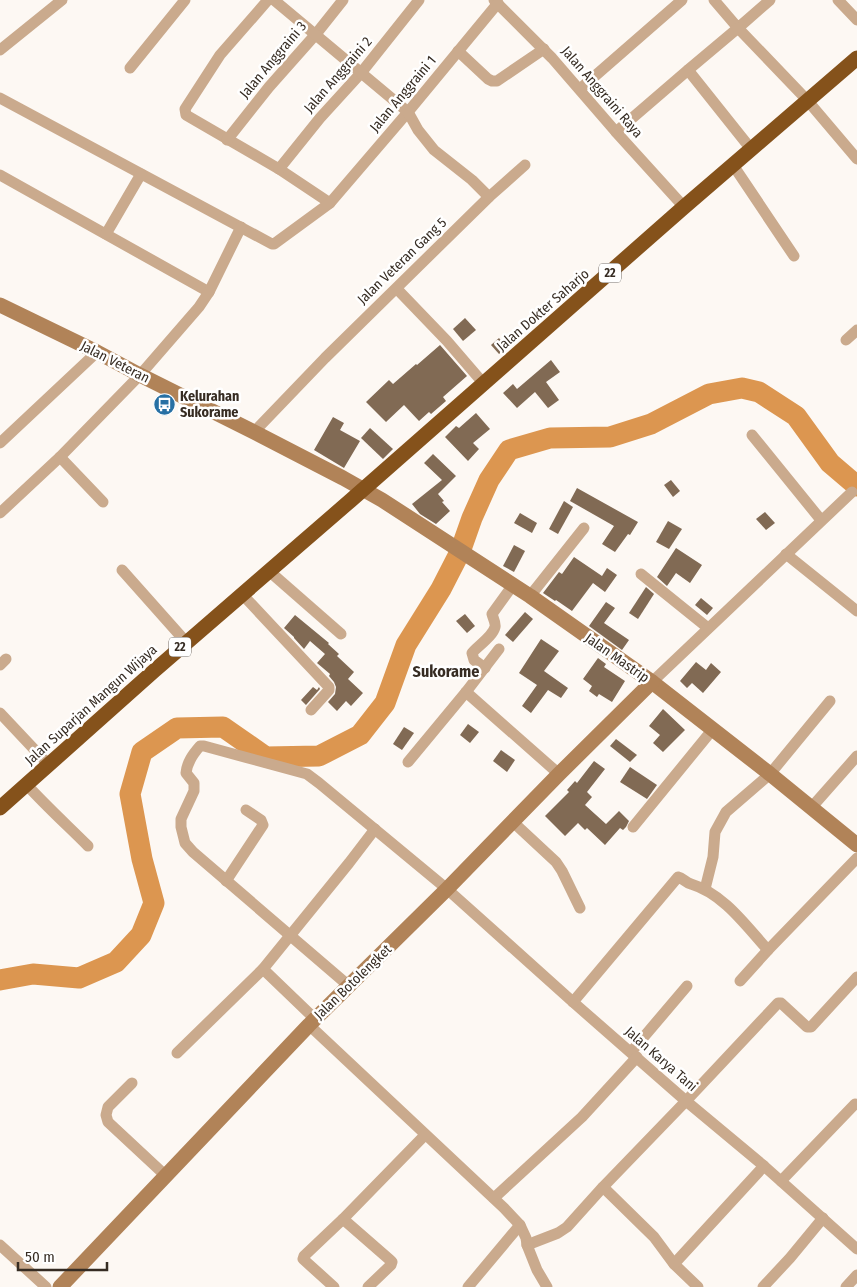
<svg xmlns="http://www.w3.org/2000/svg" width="857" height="1287" viewBox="0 0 857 1287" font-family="'Fira Sans Condensed',sans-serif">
<rect width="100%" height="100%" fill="#fdf8f3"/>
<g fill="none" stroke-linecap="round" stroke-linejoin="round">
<polyline stroke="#dc9650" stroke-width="21" points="0,980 33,974 79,978 116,962 141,935 154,903 142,859 130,794 142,752 177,728 223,727 266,757 319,756 360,735 385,703 406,645 441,589 460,552 472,518 489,480 509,450 550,438 610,437 651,424 709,394 742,388 759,392 796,416 830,463 857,486"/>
</g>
<g fill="#816a54">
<polygon points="465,318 476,330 463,341 453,329"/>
<polygon points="499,338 507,348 499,354 491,345"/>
<polygon points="440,345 467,376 443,397 446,401 431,414 429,412 419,421 404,405 386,422 366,402 389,380 393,384 416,364 417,365"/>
<polygon points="551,360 560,372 546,382 559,400 548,408 535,392 517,408 503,393 513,384 517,389"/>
<polygon points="476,413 490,429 473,443 479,449 468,461 445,437 456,426 459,428"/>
<polygon points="333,417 344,423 340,430 360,441 344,468 314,450"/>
<polygon points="370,428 393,449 383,459 361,438"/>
<polygon points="433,454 456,476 438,494 444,501 442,502 450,511 436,524 420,514 412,504 442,480 424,463"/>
<polygon points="671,480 680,491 673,497 664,485"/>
<polygon points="577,488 638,522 630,535 628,534 615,552 602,544 614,526 570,501"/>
<polygon points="564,501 573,507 558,534 549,529"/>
<polygon points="765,512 775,523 766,530 756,519"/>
<polygon points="520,513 537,523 532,533 514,523"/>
<polygon points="668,521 682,529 669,549 656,542"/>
<polygon points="514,545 525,551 514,572 503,566"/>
<polygon points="676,548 702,565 690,583 676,573 667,586 657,577"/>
<polygon points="574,557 602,576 607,568 617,575 605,592 593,583 572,611 556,600 555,601 543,593 559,572 562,574"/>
<polygon points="646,587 654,594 638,619 629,613"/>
<polygon points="701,598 713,608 707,615 695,605"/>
<polygon points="606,602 615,608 604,623 629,640 622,650 589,626"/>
<polygon points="525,612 533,619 513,642 505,635"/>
<polygon points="465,614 475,626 467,633 456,621"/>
<polygon points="295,615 329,643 328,644 339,654 337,656 354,672 348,679 363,693 351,706 346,701 337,711 328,702 335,694 336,687 334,682 329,676 330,674 317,663 325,654 310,641 304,649 294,638 294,637 284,628"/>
<polygon points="541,639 559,651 544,671 568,688 561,698 548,690 531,713 522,706 537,685 519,673"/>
<polygon points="598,658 606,664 604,667 625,681 612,702 599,694 597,697 589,691 592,686 583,679"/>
<polygon points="696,662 706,670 711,663 721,672 703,693 692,683 687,688 680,681"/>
<polygon points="313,687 317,690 319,687 320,689 306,705 301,700"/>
<polygon points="663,709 685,730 663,752 653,743 660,735 649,726"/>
<polygon points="468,724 479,732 470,743 460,735"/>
<polygon points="404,727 414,733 402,750 393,744"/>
<polygon points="616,739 637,755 630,762 610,746"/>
<polygon points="501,750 515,760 507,772 493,761"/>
<polygon points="594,761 605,769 587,792 592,797 585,805 606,824 619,811 629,821 626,827 623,830 620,828 605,845 587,828 585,830 578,823 565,836 545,816 569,792 567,790 575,781 577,783"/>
<polygon points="630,767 657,785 647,799 620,782"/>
</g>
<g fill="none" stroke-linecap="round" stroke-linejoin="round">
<g stroke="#caaa8d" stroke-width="11">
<polyline points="268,0 220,55 185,109 186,115 279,169 330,203"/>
<polyline points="494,0 552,58 616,132 684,207"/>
<polyline points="714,0 738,28 770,0"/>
<polyline points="838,0 857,20"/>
<polyline points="0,50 62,0"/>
<polyline points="458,51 488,79 492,81 497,81 544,49"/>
<polyline points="130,68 185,0"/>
<polyline points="688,70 751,149"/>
<polyline points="580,89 682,0"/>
<polyline points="0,98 272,244 274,244 330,203 408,112 498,3"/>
<polyline points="616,132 688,70 738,28 807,100 857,159"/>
<polyline points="227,140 269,87 316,34 343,0"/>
<polyline points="733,165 794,256"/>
<polyline points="279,169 320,118 361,73 419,0"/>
<polyline points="0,175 209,292"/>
<polyline points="489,197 525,165"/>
<polyline points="106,234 141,174"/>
<polyline points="397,289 447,341 484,384"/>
<polyline points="846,340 857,330"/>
<polyline points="254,432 325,358 489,197 472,180 434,150 418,130 408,112 274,0"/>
<polyline points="752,435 821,520"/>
<polyline points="0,443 97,352"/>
<polyline points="60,457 103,502"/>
<polyline points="0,513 60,457 140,375 199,307 209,292 241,227"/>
<polyline points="786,554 857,611"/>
<polyline points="122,570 186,642"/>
<polyline points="269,571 341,634"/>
<polyline points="641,574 708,628"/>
<polyline points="242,594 329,687 329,690 311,710"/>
<polyline points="530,596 584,528"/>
<polyline points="0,665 6,659"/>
<path d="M485,668L474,660L472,653C478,646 493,636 495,627C496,623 493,618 492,614L513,585"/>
<polyline points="652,682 852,492"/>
<polyline points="466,692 559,774"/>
<polyline points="0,713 48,764"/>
<polyline points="408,762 466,692 499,649"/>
<path d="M26,784C46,806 68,826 88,846"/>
<polyline points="811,808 857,756"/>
<polyline points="513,822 556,862 562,871 580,908"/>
<polyline points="633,827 713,729"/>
<polyline points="226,881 263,825 261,820 246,810"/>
<polyline points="705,889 713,857 715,832 726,812 770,774 830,701"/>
<polyline points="263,969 315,1019"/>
<polyline points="740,981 768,950"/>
<path d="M349,986L193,852L185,843L181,827V819L194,791V783L186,773C187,762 193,754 200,746H204L307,774L319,783L447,889L573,1002L686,1101L764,1166L857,1249"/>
<path d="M573,1002L678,877C683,878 686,883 691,884C724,894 746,926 768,950L857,858"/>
<polyline points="309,1025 504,1208 520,1225 526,1238 527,1245 537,1270 547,1287"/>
<polyline points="631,1052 687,986"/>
<polyline points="177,1053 263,969 349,863 375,829"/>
<polyline points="132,1083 108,1107 106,1115 108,1122 166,1176"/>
<polyline points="781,1181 855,1104"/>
<polyline points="603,1187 654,1237 674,1264 698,1287"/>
<polyline points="494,1198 582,1117 637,1057"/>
<polyline points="343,1219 390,1260 392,1262 391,1265 368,1287"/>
<polyline points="0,1245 46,1287"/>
<polyline points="527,1245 558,1233 567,1227 603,1187 686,1101 778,1003 781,1003 807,1027 811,1027 857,977"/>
<polyline points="674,1264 764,1166"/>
<polyline points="334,1287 303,1259 304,1256 343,1219 425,1135"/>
<polyline points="468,1287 520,1225"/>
<polyline points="763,1287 790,1258 823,1218"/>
<polyline points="846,1287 857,1275"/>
</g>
<g stroke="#b18358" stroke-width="15">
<polyline points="0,305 97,352 140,375 254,432 343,478 382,500 530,596 652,682 770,774 857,845"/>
<polyline points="60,1287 309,1025 447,889 559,774 652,682"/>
</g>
<polyline stroke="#85521b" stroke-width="15" points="0,808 155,670 350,501 684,207 857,58"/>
</g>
<defs>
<symbol id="bus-disc" viewBox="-11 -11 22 22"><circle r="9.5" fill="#2770a4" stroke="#fff"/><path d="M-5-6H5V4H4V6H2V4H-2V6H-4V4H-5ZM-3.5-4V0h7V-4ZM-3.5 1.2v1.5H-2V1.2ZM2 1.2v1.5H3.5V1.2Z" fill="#fff"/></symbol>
</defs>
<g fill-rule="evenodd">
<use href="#bus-disc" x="152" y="392" width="25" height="25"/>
</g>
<g text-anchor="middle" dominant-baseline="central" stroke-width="5" stroke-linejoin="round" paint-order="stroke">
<g fill="#fff" stroke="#726b65" stroke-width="1">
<rect x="599" y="263.5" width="22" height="19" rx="4"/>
<rect x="169" y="637.5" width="22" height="19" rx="4"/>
</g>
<g font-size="12" font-weight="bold" fill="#362c23">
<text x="610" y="273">22</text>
<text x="180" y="647">22</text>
</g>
<g font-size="14" fill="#362c23" stroke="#fff">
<text transform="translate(273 60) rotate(-50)">Jalan Anggraini 3</text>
<text transform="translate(338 75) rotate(-49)">Jalan Anggraini 2</text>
<text transform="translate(602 92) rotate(49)">Jalan Anggraini Raya</text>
<text transform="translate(403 94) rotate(-50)">Jalan Anggraini 1</text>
<text transform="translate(402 261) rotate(-44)">Jalan Veteran Gang 5</text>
<text transform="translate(543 310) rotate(-41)">Jalan Dokter Saharjo</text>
<text transform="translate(115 362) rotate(27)">Jalan Veteran</text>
<text transform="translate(617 658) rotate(35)">Jalan Mastrip</text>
<text transform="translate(91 705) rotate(-42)">Jalan Suparjan Mangun Wijaya</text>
<text transform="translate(353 982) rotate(-44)">Jalan Botolengket</text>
<text transform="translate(661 1059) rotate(41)">Jalan Karya Tani</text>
</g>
<g font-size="14" font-weight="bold" fill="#362c23" stroke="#fff" text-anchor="start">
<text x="180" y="396">Kelurahan<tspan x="180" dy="16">Sukorame</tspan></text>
</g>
<g font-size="16" font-weight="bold" fill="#362c23" stroke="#fff">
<text x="446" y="671">Sukorame</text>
</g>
</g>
<path d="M18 1262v8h89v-8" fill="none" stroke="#362c23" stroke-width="2.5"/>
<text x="25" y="1262" font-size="15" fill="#362c23" stroke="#ffffff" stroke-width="4" paint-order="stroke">50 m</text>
</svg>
